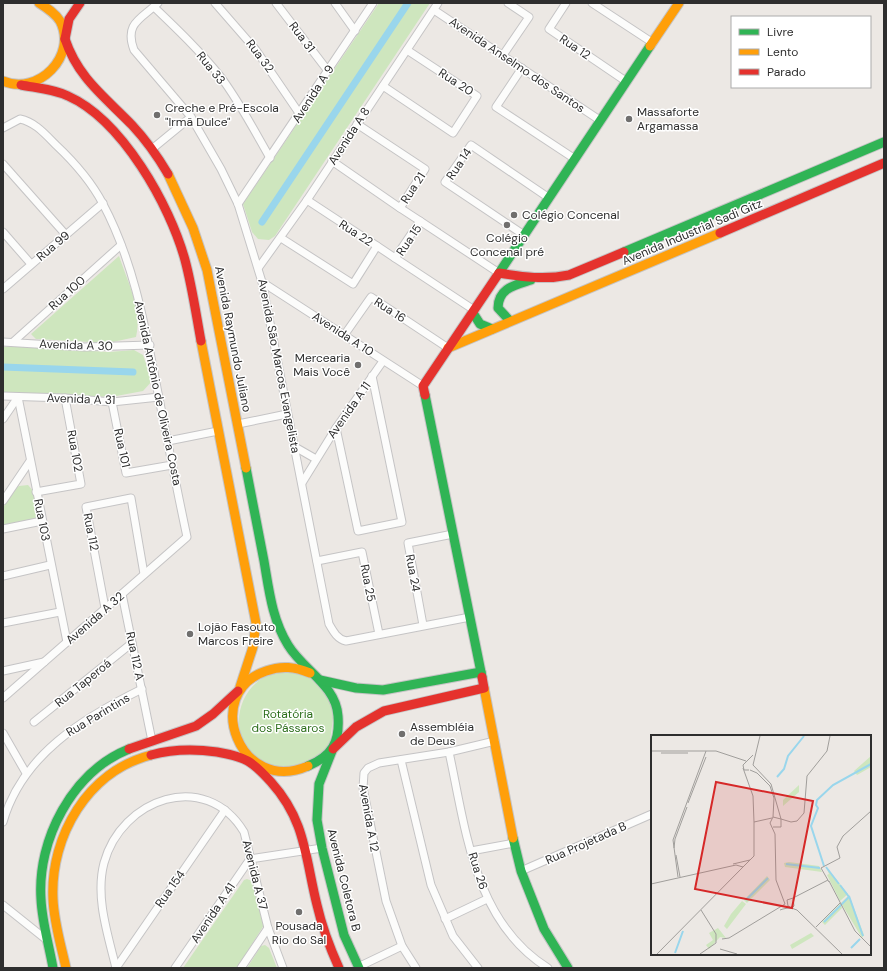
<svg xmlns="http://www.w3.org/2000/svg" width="887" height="971" viewBox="0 0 887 971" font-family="'DM Sans',sans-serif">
<rect width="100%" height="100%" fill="#ece8e4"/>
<g fill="#cee6be">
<polygon points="379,3 430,3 275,236 269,240 258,239 252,232 243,204"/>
<path d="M119,256C127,280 143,311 136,337L108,343L36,339L31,334Z"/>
<polygon points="11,346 109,352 134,350 143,355 152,381 143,391 111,397 3,392 3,347"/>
<polygon points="28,485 34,492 37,518 3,525 3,508 13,490 19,486"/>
<path d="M287,671L312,677L335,703L329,749L292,770C284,769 272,768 265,764C259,760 251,753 247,748C231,725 240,691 263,678C271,674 279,673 287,671Z"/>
<polygon points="247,879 255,882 264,925 237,968 183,968 244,880"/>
<polygon points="265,945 269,948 277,968 247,968 261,946"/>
</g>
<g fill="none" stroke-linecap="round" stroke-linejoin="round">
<g stroke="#99d6ec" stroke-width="7">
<polyline points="262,222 408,3"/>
<polyline points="3,367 133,372"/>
</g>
<defs>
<g id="street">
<path d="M158,3C141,19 124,23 134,50L191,117L221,169L238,204L262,282L329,624C333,631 337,639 346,641L470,617"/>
<polyline points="215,3 256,50 299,113"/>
<polyline points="276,3 328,71"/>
<polyline points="335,3 355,31"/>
<polyline points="566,3 549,29 627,82"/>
<polyline points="592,3 653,43"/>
<path d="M154,7C177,29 200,51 220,76C239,101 254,130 270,158"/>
<polyline points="434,10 601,121"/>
<polyline points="503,55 529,17 508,3"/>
<polyline points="522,68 496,107 575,159"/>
<polyline points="383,86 453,133 477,96 407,50"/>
<path d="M3,128L20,119C35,122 45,134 56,145C73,161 92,183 103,204C135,264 146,332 159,398C168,444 177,490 187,537L3,698"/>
<polyline points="152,149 191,117"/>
<polyline points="332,161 400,208 425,169 357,124"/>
<polyline points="3,164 66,235"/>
<polyline points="238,204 373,3"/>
<polyline points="400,208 420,221"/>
<polyline points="3,232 31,264"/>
<polyline points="524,235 445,182 471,145 549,198"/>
<polyline points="281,238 353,284 377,246 307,200"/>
<polyline points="377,246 395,258"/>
<polyline points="259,267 307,200 438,3"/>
<polyline points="262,282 423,386"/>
<polyline points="3,289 103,203"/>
<polyline points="474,310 395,258 420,221 499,273"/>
<polyline points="345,334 371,297 448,348"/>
<polyline points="3,342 84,347 150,345"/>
<polyline points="13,342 121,245"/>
<polyline points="3,396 65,398 112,402 159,397"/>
<polyline points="18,397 67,642"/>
<polyline points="112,402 126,473 172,465"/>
<polyline points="3,419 18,397"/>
<polyline points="238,424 287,414"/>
<polyline points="336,428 358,531 402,522 372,376"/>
<polyline points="168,441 218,431"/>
<polyline points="295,447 316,459"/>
<polyline points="302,483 336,428 383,361"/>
<polyline points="36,492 81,484 65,398"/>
<polyline points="3,501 30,461"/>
<polyline points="3,529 42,521"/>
<polyline points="317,561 362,552 379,634"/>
<polyline points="3,576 50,565"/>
<polyline points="122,594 152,741"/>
<polyline points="105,608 86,507 131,498 144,574"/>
<polyline points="3,623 60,612"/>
<polyline points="423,625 408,543 453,534"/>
<polyline points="3,671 44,662"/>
<polyline points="34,722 132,643"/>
<polyline points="3,733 26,773"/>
<path d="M449,752C466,830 474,922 548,968"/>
<polyline points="401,760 431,885 453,936 478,968"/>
<path d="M3,822C22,755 83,718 142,689"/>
<polyline points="471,851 514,843"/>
<polyline points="521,871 652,814"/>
<polyline points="3,905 48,941"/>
<polyline points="445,919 487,899"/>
<polyline points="358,967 402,946"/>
<path d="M116,968C108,935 95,897 104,863C121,799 205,768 244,832L268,928L283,968"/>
<polyline points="116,968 225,810"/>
<polyline points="175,968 250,859 322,848"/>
<polyline points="241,968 268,928"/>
<polyline points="416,968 402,946 386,901 363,788 364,773 368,768 379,763 449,752 495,741"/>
</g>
<g id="fast">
<polyline points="624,252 884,142"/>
<polyline points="499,273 650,46"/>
<polyline points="473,313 480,324 492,329"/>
<path d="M510,321L498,308C498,288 515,285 531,280"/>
<polyline points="425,395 482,677"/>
<path d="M246,468C252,499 258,530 264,561C269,590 272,619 288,645C303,670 336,685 338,716C340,742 332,756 308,766"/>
<polyline points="320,680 356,688 383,690 481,672"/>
<polyline points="332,751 319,784 317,820 322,848 344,935 359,968"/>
<polyline points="513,838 521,871 544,929 568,968"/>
<path d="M53,968C49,945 42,922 41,899C37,840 72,772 129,749"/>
</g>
<g id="slow">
<polyline points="650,46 679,3"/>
<path d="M3,81C38,96 78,56 60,21C55,13 47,8 39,3"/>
<polyline points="168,174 193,228 207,270 246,468"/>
<polyline points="201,341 256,623 253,647 240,687"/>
<polyline points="448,348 720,233"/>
<polyline points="484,688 513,838"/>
<path d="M308,766C240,796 201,693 266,671C282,665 295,667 310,673"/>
<path d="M66,968C61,945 54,923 53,899C50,836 88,771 151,755"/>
</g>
<g id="jam">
<polyline points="65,39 69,19 80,3"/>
<path d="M65,39C78,78 105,97 132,125C146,140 158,157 168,174"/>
<path d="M21,85C37,88 54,89 68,96C122,120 170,205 185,260C192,286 196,314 201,341"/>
<polyline points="720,233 884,163"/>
<path d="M425,395L423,386L499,273C523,277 545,280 569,275L624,252"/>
<polyline points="129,749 196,726 213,714 238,691"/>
<polyline points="333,749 356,727 384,711 484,688 482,677"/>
<path d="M151,755C173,749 195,749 217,752C246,757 252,761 271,782C306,821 305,857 317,905C322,927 330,948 339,968"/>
</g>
</defs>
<use href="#street" stroke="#c5c4c5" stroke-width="9"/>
<use href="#fast" stroke="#c5c4c5" stroke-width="11"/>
<use href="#slow" stroke="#c5c4c5" stroke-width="11"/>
<use href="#jam" stroke="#c5c4c5" stroke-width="11"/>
<use href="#street" stroke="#fcfcfb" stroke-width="7"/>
<use href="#fast" stroke="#30b455" stroke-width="9"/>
<use href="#slow" stroke="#ff9f0a" stroke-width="9"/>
<use href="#jam" stroke="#e5322d" stroke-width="9"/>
</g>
<g fill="#706f6e" stroke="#fff" stroke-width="1.5">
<circle cx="157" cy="115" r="4"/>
<circle cx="629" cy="119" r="4"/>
<circle cx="514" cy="215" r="4"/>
<circle cx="507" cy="225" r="4"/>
<circle cx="358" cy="365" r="4"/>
<circle cx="190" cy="634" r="4"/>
<circle cx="402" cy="734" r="4"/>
<circle cx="299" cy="912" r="4"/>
</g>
<g text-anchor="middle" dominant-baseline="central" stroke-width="3" stroke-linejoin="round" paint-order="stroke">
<g font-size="12" fill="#2e2e2e" stroke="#fff">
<text transform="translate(302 37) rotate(53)">Rua 31</text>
<text transform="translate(575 47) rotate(34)">Rua 12</text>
<text transform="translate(260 56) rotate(53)">Rua 32</text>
<text transform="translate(517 65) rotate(34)">Avenida Anselmo dos Santos</text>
<text transform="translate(211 68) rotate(51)">Rua 33</text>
<text transform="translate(456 82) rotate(33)">Rua 20</text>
<text transform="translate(313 94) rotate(-57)">Avenida A 9</text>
<text transform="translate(349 136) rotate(-57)">Avenida A 8</text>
<text transform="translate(459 164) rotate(-56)">Rua 14</text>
<text transform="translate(413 188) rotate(-57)">Rua 21</text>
<text transform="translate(692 232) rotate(-23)">Avenida Industrial Sadi Gitz</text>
<text transform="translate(356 233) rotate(33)">Rua 22</text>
<text transform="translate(409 240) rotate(-56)">Rua 15</text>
<text transform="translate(53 246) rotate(-40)">Rua 99</text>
<text transform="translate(67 293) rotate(-42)">Rua 100</text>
<text transform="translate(390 310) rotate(33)">Rua 16</text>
<text transform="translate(343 334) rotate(33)">Avenida A 10</text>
<text transform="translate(233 339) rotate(79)">Avenida Raymundo Juliano</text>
<text transform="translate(76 345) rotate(2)">Avenida A 30</text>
<text transform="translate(279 366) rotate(79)">Avenida São Marcos Evangelista</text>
<text transform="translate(158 393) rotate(78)">Avenida Antônio de Oliveira Costa</text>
<text transform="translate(81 399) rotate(2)">Avenida A 31</text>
<text transform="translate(349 410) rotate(-55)">Avenida A 11</text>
<text transform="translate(122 448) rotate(78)">Rua 101</text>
<text transform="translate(75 451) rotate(80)">Rua 102</text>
<text transform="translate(42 520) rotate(79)">Rua 103</text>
<text transform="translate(91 532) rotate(79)">Rua 112</text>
<text transform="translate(413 573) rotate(80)">Rua 24</text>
<text transform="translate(368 583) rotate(79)">Rua 25</text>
<text transform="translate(95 618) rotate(-41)">Avenida A 32</text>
<text transform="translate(135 656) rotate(78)">Rua 112 A</text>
<text transform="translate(83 683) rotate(-39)">Rua Taperoá</text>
<text transform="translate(98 715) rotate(-31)">Rua Parintins</text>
<text transform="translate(369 818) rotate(80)">Avenida A 12</text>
<text transform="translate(586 843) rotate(-24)">Rua Projetada B</text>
<text transform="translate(478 871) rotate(72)">Rua 26</text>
<text transform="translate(255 875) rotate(76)">Avenida A 37</text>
<text transform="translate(344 880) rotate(76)">Avenida Coletora B</text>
<text transform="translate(170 889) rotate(-55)">Rua 154</text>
<text transform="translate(213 913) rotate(-56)">Avenida A 41</text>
</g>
<g font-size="12" fill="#2e2e2e" stroke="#fff" text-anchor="start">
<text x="165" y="108">Creche e Pré-Escola<tspan x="165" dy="14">"Irmã Dulce"</tspan></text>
<text x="637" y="112">Massaforte<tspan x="637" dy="14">Argamassa</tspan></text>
<text x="522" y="215">Colégio Concenal</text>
<text x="507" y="238" text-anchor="middle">Colégio<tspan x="507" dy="14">Concenal pré</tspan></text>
<text x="350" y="358" text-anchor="end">Mercearia<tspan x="350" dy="14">Mais Você</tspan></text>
<text x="198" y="627">Lojão Fasouto<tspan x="198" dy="14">Marcos Freire</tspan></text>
<text x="410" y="727">Assembléia<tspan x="410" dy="14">de Deus</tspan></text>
<text x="299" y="926" text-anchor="middle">Pousada<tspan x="299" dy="14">Rio do Sal</tspan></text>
</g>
<g font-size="12" fill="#2c6e1b" stroke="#fff">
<text x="288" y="714">Rotatória<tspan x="288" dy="14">dos Pássaros</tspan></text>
</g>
</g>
<g transform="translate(651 735)">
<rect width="220" height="220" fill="#ece8e4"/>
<path d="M220,21V32L206,40L203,36ZM148,50V57L132,71V65ZM138,127L168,131L171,137L134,132L133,128ZM175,132L197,159L189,166L176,140L178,139ZM116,141L119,145L96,168L93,165ZM198,160L213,200L211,203L190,168ZM91,166L95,169L76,194L73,191L80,179ZM189,169L191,173L174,190L171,187ZM67,193L75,203L69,202L58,214L55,210L62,205L58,198ZM160,198L163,201L141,214L139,210Z" fill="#cee6be"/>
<path fill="none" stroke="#99d6ec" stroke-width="2" d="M126,42L133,34L137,21L153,1M135,129L169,133M173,131L160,91L167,73L165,70L166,65L182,50L220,29M175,132L188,149M198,161L212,201M95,165L117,143M173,187L198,162L189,150M200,213L209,204M24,218L32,196"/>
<path fill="none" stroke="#a09e9b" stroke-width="1" d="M109,1L102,30L120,49L130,84L140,87L146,86L153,78L156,41L176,16L179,1M0,16H65L95,26M10,18H37M92,33L102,61L103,87M98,35H93L92,30L102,20M99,35L106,38L119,51L123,63L122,82M37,68L55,22M23,113L24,104L36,72M25,120L29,142M82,129L99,125M27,142L22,105L55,16M178,146L204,196L220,212M178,147L170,133L189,123L186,112L192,101L220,76M0,149L85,130L92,132L103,121V87L121,83M142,163L177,145M50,175L65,199V208M129,175L132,174L137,173H141L143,171L142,163L136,165L137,171L139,172L140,173H141L143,174L146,175L148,177L191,219M165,192L189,168M71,204L78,203L134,169L125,145L124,99L119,88L122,82L130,84V92H122M69,214L86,219M6,219L92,132M49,219L65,208"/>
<path fill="#d62828" fill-opacity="0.15" stroke="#d62828" stroke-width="2" d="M65,47L162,66L141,173L44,154Z"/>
<rect width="220" height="220" fill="none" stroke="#2e2e2e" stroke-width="2"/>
</g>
<rect width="887" height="971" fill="none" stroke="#2e2e2e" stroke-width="8"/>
<rect x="731" y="16" width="140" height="72" fill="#ffffff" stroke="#ababab"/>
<rect x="739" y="29" width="20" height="6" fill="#30b455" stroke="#ababab"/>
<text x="767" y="36" font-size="12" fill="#2e2e2e">Livre</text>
<rect x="739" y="49" width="20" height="6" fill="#ff9f0a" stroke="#ababab"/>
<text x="767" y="56" font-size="12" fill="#2e2e2e">Lento</text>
<rect x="739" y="69" width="20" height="6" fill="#e5322d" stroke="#ababab"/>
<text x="767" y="76" font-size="12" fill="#2e2e2e">Parado</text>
</svg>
